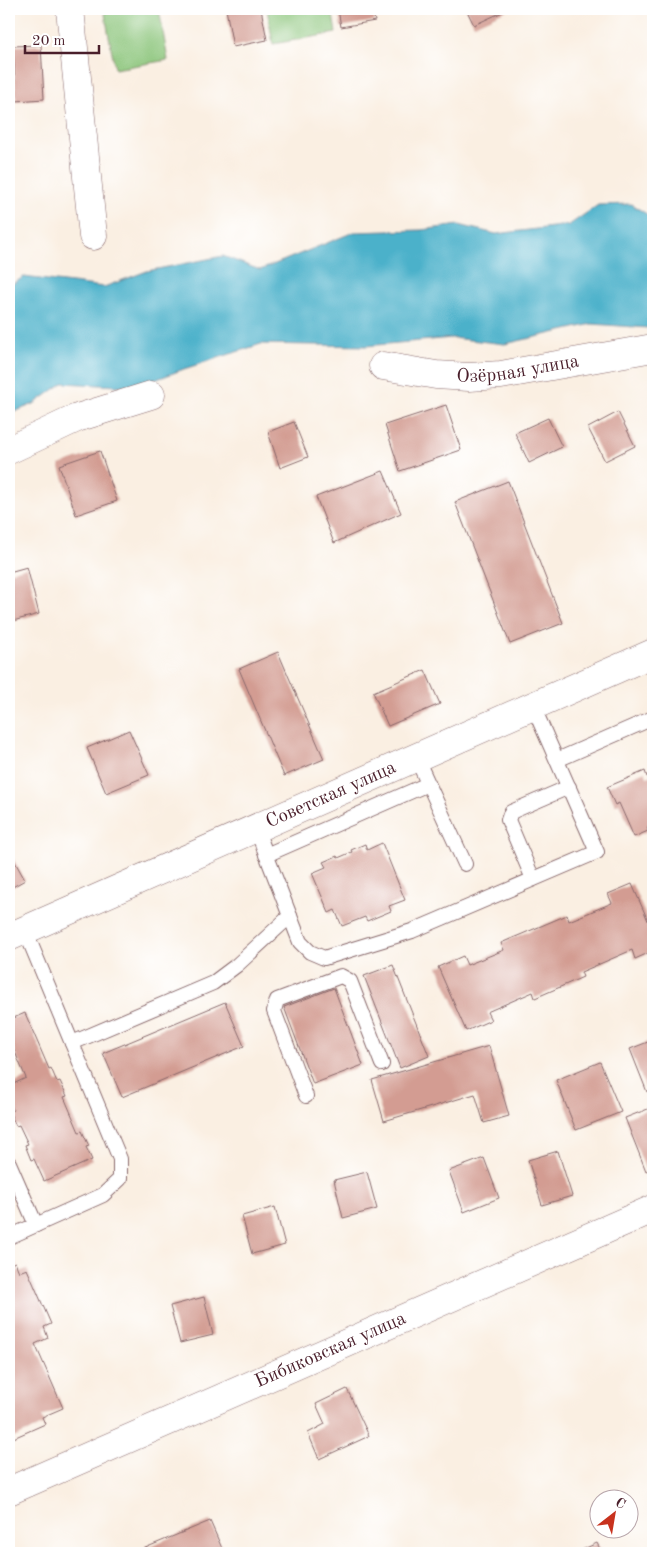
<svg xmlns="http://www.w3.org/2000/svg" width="662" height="1562" viewBox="0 0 662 1562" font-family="'Old Standard TT',serif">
<rect width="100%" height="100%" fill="#fff"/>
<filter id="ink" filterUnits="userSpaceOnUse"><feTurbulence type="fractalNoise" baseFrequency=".02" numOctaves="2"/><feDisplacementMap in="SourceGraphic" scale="10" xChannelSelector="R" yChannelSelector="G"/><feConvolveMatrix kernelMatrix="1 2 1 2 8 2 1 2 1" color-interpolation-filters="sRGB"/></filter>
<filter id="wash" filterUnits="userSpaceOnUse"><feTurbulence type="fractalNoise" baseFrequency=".0096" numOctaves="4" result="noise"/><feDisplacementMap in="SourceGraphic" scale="20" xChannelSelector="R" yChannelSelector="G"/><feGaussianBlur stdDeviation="1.12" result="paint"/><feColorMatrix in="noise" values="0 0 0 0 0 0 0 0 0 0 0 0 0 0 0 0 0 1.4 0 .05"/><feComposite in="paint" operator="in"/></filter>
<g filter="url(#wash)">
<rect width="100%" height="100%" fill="#faefe2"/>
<g fill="#8ac479" stroke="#6a7252">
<polygon points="104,9 159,9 168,60 115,69"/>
<polygon points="267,9 332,9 336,33 273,44"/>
</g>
<polygon fill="#4bb1ca" stroke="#4a687a" points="631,204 653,218 653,324 649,328 592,324 505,344 452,338 366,346 261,344 184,369 136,387 63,383 34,404 9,414 9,286 24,277 104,287 147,271 223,256 260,270 354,232 421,230 459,225 496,234 569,225 598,205"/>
<g id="blocks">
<g fill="#d39c92">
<polygon points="226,9 261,9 267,40 233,47"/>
<polygon points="338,9 372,9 375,21 341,27"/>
<polygon points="466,9 509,9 474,25"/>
<polygon points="41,45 44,99 16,101 13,46"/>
<polygon points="446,405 461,450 400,471 385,425"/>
<polygon points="618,412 635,446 605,461 588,428"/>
<polygon points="548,418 562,447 529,463 515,433"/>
<polygon points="294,422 308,457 280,468 268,432"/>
<polygon points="100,451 117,501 76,515 59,465"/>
<polygon points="383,471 401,513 334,543 316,497"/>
<polygon points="508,481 563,623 510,644 455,502"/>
<polygon points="27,567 39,614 9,622 9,572"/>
<polygon points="278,652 324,759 284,776 239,669"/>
<polygon points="425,670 440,704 388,726 373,692"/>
<polygon points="129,730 149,775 106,793 87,748"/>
<polygon points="645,771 647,777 653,775 653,824 647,827 648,831 634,837 619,803 615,805 607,787"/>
<polygon points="382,843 405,900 389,906 391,911 367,921 365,917 342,926 335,910 329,913 312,873 326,867 323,862 337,856 338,858 352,852 351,850 365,844 367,850"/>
<polygon points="9,851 25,880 9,889"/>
<polygon points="632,884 653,932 653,951 635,959 632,950 581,972 583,977 535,998 533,992 487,1012 491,1020 466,1031 438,967 463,956 467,965 504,950 501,943 567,915 569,921 612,903 608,894"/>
<polygon points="393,965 429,1056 400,1068 364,976"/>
<polygon points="334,988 363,1065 313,1084 284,1007"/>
<polygon points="225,1002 244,1046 122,1097 103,1053"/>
<polygon points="25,1013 49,1069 51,1068 57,1082 60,1081 67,1096 64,1097 79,1132 82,1131 89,1146 86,1147 92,1160 44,1181 34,1159 31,1160 25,1145 28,1144 19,1125 16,1126 9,1111 13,1110 9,1101 9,1086 26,1078 9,1038 9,1020"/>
<polygon points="653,1040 653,1089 647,1092 630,1049"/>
<polygon points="489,1046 509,1116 484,1123 475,1094 384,1121 372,1080"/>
<polygon points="600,1062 621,1112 576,1130 556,1080"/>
<polygon points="653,1107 653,1168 646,1171 625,1118"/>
<polygon points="558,1151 572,1196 542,1205 528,1160"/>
<polygon points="484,1158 499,1198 464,1212 449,1171"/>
<polygon points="367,1172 377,1209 343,1218 334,1180"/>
<polygon points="275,1207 285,1245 252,1254 242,1216"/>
<polygon points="15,1262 19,1272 27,1269 51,1324 44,1327 48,1338 35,1344 63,1408 42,1417 45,1424 9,1440 9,1265"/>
<polygon points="204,1297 213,1335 180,1343 170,1306"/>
<polygon points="347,1389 369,1436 319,1459 308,1433 325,1424 316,1404"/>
<polygon points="210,1521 224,1553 133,1553"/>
<polygon points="597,1543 602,1553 575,1553"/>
</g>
</g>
</g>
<g filter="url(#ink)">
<use href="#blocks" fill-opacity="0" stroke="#88686b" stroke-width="1"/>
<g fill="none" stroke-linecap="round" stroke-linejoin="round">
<defs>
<g id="service">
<polyline points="416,757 465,864"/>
<polyline points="557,760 653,718"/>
<polyline points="256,828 300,942 310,952 324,958 412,931 597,852 533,706"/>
<polyline points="266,855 428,784"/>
<polyline points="533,879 508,820 511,812 569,787"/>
<polyline points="72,1043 213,983 237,965 290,916"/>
<polyline points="306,1096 274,1011 277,1000 341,976 350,981 382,1064"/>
<polyline points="9,1163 36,1225"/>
<polyline points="9,1237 103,1195 120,1179 120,1159 25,930"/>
</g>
<g id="minor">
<polyline points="70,9 93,236"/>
<path id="s1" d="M383,366L436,375L469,377L501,375L653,348"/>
<polyline points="9,450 77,418 151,395"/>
<path id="s2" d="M9,937L653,653"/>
<path id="s3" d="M9,1491L653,1209"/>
</g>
</defs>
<use href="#service" stroke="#88686b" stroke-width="16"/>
<use href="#minor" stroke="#88686b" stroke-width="29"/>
<use href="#service" stroke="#fff" stroke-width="14"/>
<use href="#minor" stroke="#fff" stroke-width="28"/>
</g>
</g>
<g text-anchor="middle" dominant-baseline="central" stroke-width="5" stroke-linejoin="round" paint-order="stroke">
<g font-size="19" fill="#4a1f2b" stroke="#fff">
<text stroke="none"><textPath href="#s1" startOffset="136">Озёрная улица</textPath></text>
<text stroke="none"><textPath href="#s2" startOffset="352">Советская улица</textPath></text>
<text stroke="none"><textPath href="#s3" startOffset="351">Бибиковская улица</textPath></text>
</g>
</g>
<rect width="662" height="1562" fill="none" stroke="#fff" stroke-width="30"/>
<g transform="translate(614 1514) rotate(31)"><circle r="24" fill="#ffffff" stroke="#b7a5aa"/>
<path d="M0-4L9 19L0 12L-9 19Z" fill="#c8321e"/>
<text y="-8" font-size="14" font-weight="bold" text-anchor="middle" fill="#4a1f2b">С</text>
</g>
<path d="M25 45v8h74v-8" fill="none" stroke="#4a1f2b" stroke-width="2.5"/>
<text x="32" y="45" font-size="15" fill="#4a1f2b" stroke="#ffffff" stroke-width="4" paint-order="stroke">20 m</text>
</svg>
